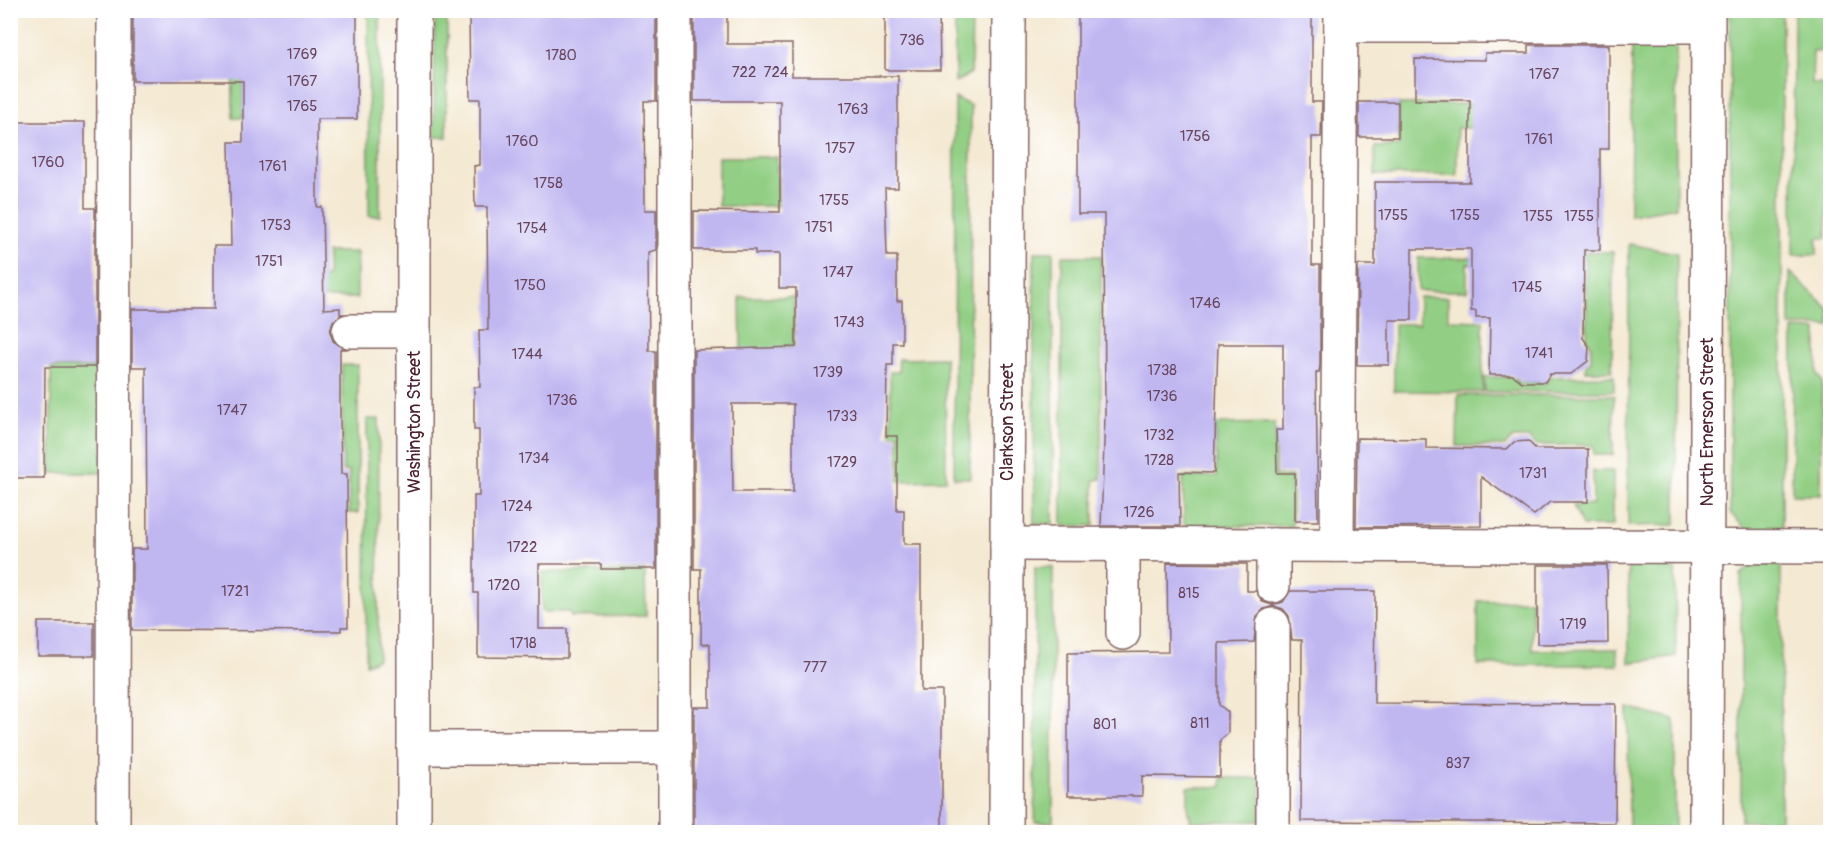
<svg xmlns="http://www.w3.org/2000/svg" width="1841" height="843" viewBox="0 0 1841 843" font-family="Pangolin,sans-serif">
<rect width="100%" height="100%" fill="#fff"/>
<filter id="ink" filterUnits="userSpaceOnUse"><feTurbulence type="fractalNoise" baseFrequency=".0167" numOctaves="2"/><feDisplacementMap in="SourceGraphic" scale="12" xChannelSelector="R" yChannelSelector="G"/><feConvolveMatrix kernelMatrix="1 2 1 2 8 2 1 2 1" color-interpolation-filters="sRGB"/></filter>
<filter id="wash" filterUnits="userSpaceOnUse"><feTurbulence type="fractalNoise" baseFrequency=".008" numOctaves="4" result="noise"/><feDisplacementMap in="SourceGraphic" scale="24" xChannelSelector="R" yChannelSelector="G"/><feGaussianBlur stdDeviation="1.35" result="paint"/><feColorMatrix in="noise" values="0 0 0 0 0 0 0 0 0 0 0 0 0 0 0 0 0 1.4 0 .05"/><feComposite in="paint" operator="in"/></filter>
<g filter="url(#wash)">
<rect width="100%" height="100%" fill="#f4e9d2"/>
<g fill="#92cf84" stroke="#6e7758" stroke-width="1.5">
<polygon points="232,11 243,11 243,118 233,118"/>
<polygon points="368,11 380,11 380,216 369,216"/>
<polygon points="435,11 447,11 447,137 434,137"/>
<polygon points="955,11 972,11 971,73 955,83"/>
<polygon points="1730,11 1782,11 1782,530 1747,530 1730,513"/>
<polygon points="1794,11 1824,11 1824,51 1813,52 1812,84 1828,85 1827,238 1817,238 1817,255 1793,255"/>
<polygon points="1632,37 1676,38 1676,207 1630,215"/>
<polygon points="955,98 971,106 970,478 954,478"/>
<polygon points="1399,104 1478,104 1478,128 1457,128 1457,175 1375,175 1375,147 1399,146"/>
<polygon points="718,157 777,157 778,206 718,206"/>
<polygon points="1629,244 1677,253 1676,525 1628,526"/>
<polygon points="327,252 357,252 357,298 316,298 316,277 327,277"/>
<rect x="1034" y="252" width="19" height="272"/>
<polygon points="1512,252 1613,252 1612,371 1586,371 1586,365 1591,361 1591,345 1587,339 1586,258 1512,258"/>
<polygon points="1062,256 1101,256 1101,479 1094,480 1094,526 1062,526"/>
<polygon points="1418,258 1506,258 1506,263 1467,264 1467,291 1418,291"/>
<polygon points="1790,272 1830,310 1830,326 1790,326"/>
<polygon points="740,297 794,297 794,346 783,346 783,354 741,350"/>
<polygon points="1419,297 1448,297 1448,320 1483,321 1483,392 1394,391 1394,324 1419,324"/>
<polygon points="1793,329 1817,330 1817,374 1822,382 1821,495 1792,495"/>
<polygon points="945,358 946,480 899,481 899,434 891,434 890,372 899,372 898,359"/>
<polygon points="342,365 358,365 358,513 349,513 349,471 343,471"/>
<rect x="51" y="368" width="51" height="105"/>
<polygon points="1614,376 1614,391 1485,392 1484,377 1511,377 1520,383 1546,383 1551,377"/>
<polygon points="1458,395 1614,395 1613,455 1594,455 1593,445 1536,445 1529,438 1513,438 1505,446 1457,446"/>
<polygon points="367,419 379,419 378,659 366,664"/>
<polygon points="1275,423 1275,476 1292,476 1292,526 1184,526 1183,477 1217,476 1216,424"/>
<polygon points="1593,471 1613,471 1613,526 1582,526 1573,505 1593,505"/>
<polygon points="1628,563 1675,563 1676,656 1629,663"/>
<polygon points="1752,564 1781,564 1781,821 1741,821 1741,575"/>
<rect x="1035" y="567" width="18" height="255"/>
<polygon points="645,571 646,616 571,617 570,612 542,612 542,572"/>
<polygon points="1532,600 1532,650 1617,649 1618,665 1478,665 1478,601"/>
<polygon points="1628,708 1675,720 1675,829 1629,829"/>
<polygon points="1222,778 1261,778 1260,821 1190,821 1190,814 1188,814 1188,787 1222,787"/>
</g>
<g id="blocks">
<g fill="#c0b7f1" fill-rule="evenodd">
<polygon points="133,10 357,10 357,119 317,119 317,207 322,207 324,309 340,308 340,314 343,314 333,321 330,332 333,341 346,349 340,349 340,417 341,474 347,474 348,627 341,627 341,631 132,630 132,549 147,549 146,367 132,367 132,309 214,309 214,246 231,246 229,142 243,142 243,81 133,81"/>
<polygon points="656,10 656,101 644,101 645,210 656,210 656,250 648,252 649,351 656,351 656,569 601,569 601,564 539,564 539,629 567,629 567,658 478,657 478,593 474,593 474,496 479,496 479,430 474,430 474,387 480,387 479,330 488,330 487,207 475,207 474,166 480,165 480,99 470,99 469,12"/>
<path d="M694,10H727V44H792V76H898V188H885L887,256H897V301H902V343H893V365H887L886,436H897V510H904V544H921V691H942V832H694V707H710V644H701V569H694V350L796,347V288H779V254H755V250H694V211L780,212V101H694ZM732,404H793V492H733Z"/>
<polygon points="885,10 939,10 940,70 885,70"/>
<polygon points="1078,10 1312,10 1312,102 1322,102 1321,137 1312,137 1312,265 1320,265 1320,365 1319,372 1316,372 1318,521 1295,521 1295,473 1277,473 1276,430 1283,430 1283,344 1218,344 1214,473 1179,472 1180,526 1101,526 1105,415 1104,214 1078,214"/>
<polygon points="1529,45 1609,45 1609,149 1600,149 1600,250 1584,250 1583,338 1589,346 1588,361 1571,374 1550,374 1545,382 1522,382 1513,375 1489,375 1490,318 1476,318 1476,311 1471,311 1471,249 1412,249 1412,320 1389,320 1389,365 1357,365 1358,265 1375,265 1375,182 1470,182 1470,100 1415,100 1415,59 1485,60 1485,53 1529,53"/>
<rect x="1359" y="102" width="39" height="35"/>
<polygon points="10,122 85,122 85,208 95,208 95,367 45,367 44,478 10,478 10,390 14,390 10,313"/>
<polygon points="1357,438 1426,439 1426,448 1507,449 1514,442 1528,441 1536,449 1588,449 1588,502 1550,502 1534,515 1481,477 1481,526 1356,527"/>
<polygon points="1167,563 1247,564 1247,591 1256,591 1263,602 1272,605 1283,602 1290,591 1375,591 1374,703 1616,704 1615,823 1301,821 1302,640 1292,640 1289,616 1283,609 1274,606 1264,609 1257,616 1254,642 1219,643 1219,705 1228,712 1228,733 1220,740 1220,777 1142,776 1142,796 1068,796 1068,653 1168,652"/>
<polygon points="1537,565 1607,565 1608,643 1537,644"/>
<rect x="38" y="622" width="56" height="34"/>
</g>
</g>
</g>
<g filter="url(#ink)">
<use href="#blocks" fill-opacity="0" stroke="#866665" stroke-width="1.5"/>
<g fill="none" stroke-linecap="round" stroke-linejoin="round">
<defs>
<g id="minor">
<polyline points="414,10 414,832"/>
<polyline points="675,10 675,832"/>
<polyline points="1341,26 1707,26"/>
<polyline points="349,331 414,331"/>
<polyline points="1007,544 1830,547"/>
<polyline points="1123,544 1123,633"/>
<polyline points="1273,545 1273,586"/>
<polyline points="1337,545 1341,10"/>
<polyline points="414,748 675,748"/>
<polyline points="113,832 114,10"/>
<polyline points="1006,832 1009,10"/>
<polyline points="1273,832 1273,625"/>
<polyline points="1706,832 1708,10"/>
</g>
</defs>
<use href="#minor" stroke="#866665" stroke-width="36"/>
<use href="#minor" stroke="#fff" stroke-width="33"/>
</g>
</g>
<g text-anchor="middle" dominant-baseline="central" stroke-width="4.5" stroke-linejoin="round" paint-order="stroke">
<g font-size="15" fill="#68455c">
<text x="912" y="40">736</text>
<text x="302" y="54">1769</text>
<text x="561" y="55">1780</text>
<text x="744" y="72">722</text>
<text x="776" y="72">724</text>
<text x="1544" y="74">1767</text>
<text x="302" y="81">1767</text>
<text x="302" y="106">1765</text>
<text x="853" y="109">1763</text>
<text x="1195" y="136">1756</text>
<text x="1539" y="139">1761</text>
<text x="522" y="141">1760</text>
<text x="840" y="148">1757</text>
<text x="48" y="162">1760</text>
<text x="273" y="166">1761</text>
<text x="548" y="183">1758</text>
<text x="834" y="200">1755</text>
<text x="1393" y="215">1755</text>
<text x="1465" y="215">1755</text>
<text x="1538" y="216">1755</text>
<text x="1579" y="216">1755</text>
<text x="276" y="225">1753</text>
<text x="819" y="227">1751</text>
<text x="532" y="228">1754</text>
<text x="269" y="261">1751</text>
<text x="838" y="272">1747</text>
<text x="530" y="285">1750</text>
<text x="1527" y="287">1745</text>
<text x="1205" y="303">1746</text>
<text x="849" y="322">1743</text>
<text x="1539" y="353">1741</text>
<text x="527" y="354">1744</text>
<text x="1162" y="370">1738</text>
<text x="828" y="372">1739</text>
<text x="1162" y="396">1736</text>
<text x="562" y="400">1736</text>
<text x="232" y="410">1747</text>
<text x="842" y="416">1733</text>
<text x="1159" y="435">1732</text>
<text x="534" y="458">1734</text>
<text x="1159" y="460">1728</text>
<text x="842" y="462">1729</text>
<text x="1533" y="473">1731</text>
<text x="517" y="506">1724</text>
<text x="1139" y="512">1726</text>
<text x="522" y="547">1722</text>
<text x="504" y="585">1720</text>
<text x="235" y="591">1721</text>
<text x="1189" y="593">815</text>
<text x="1573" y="624">1719</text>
<text x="523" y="643">1718</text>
<text x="815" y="667">777</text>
<text x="1200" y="723">811</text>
<text x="1105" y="724">801</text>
<text x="1458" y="763">837</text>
</g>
<g font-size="18" fill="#4a1f2b" stroke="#fff">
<text transform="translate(414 422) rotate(-90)">Washington Street</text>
<text transform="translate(1007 422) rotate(-90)">Clarkson Street</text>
<text transform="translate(1707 422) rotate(-90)">North Emerson Street</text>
</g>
</g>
<rect width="1841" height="843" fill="none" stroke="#fff" stroke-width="36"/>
</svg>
